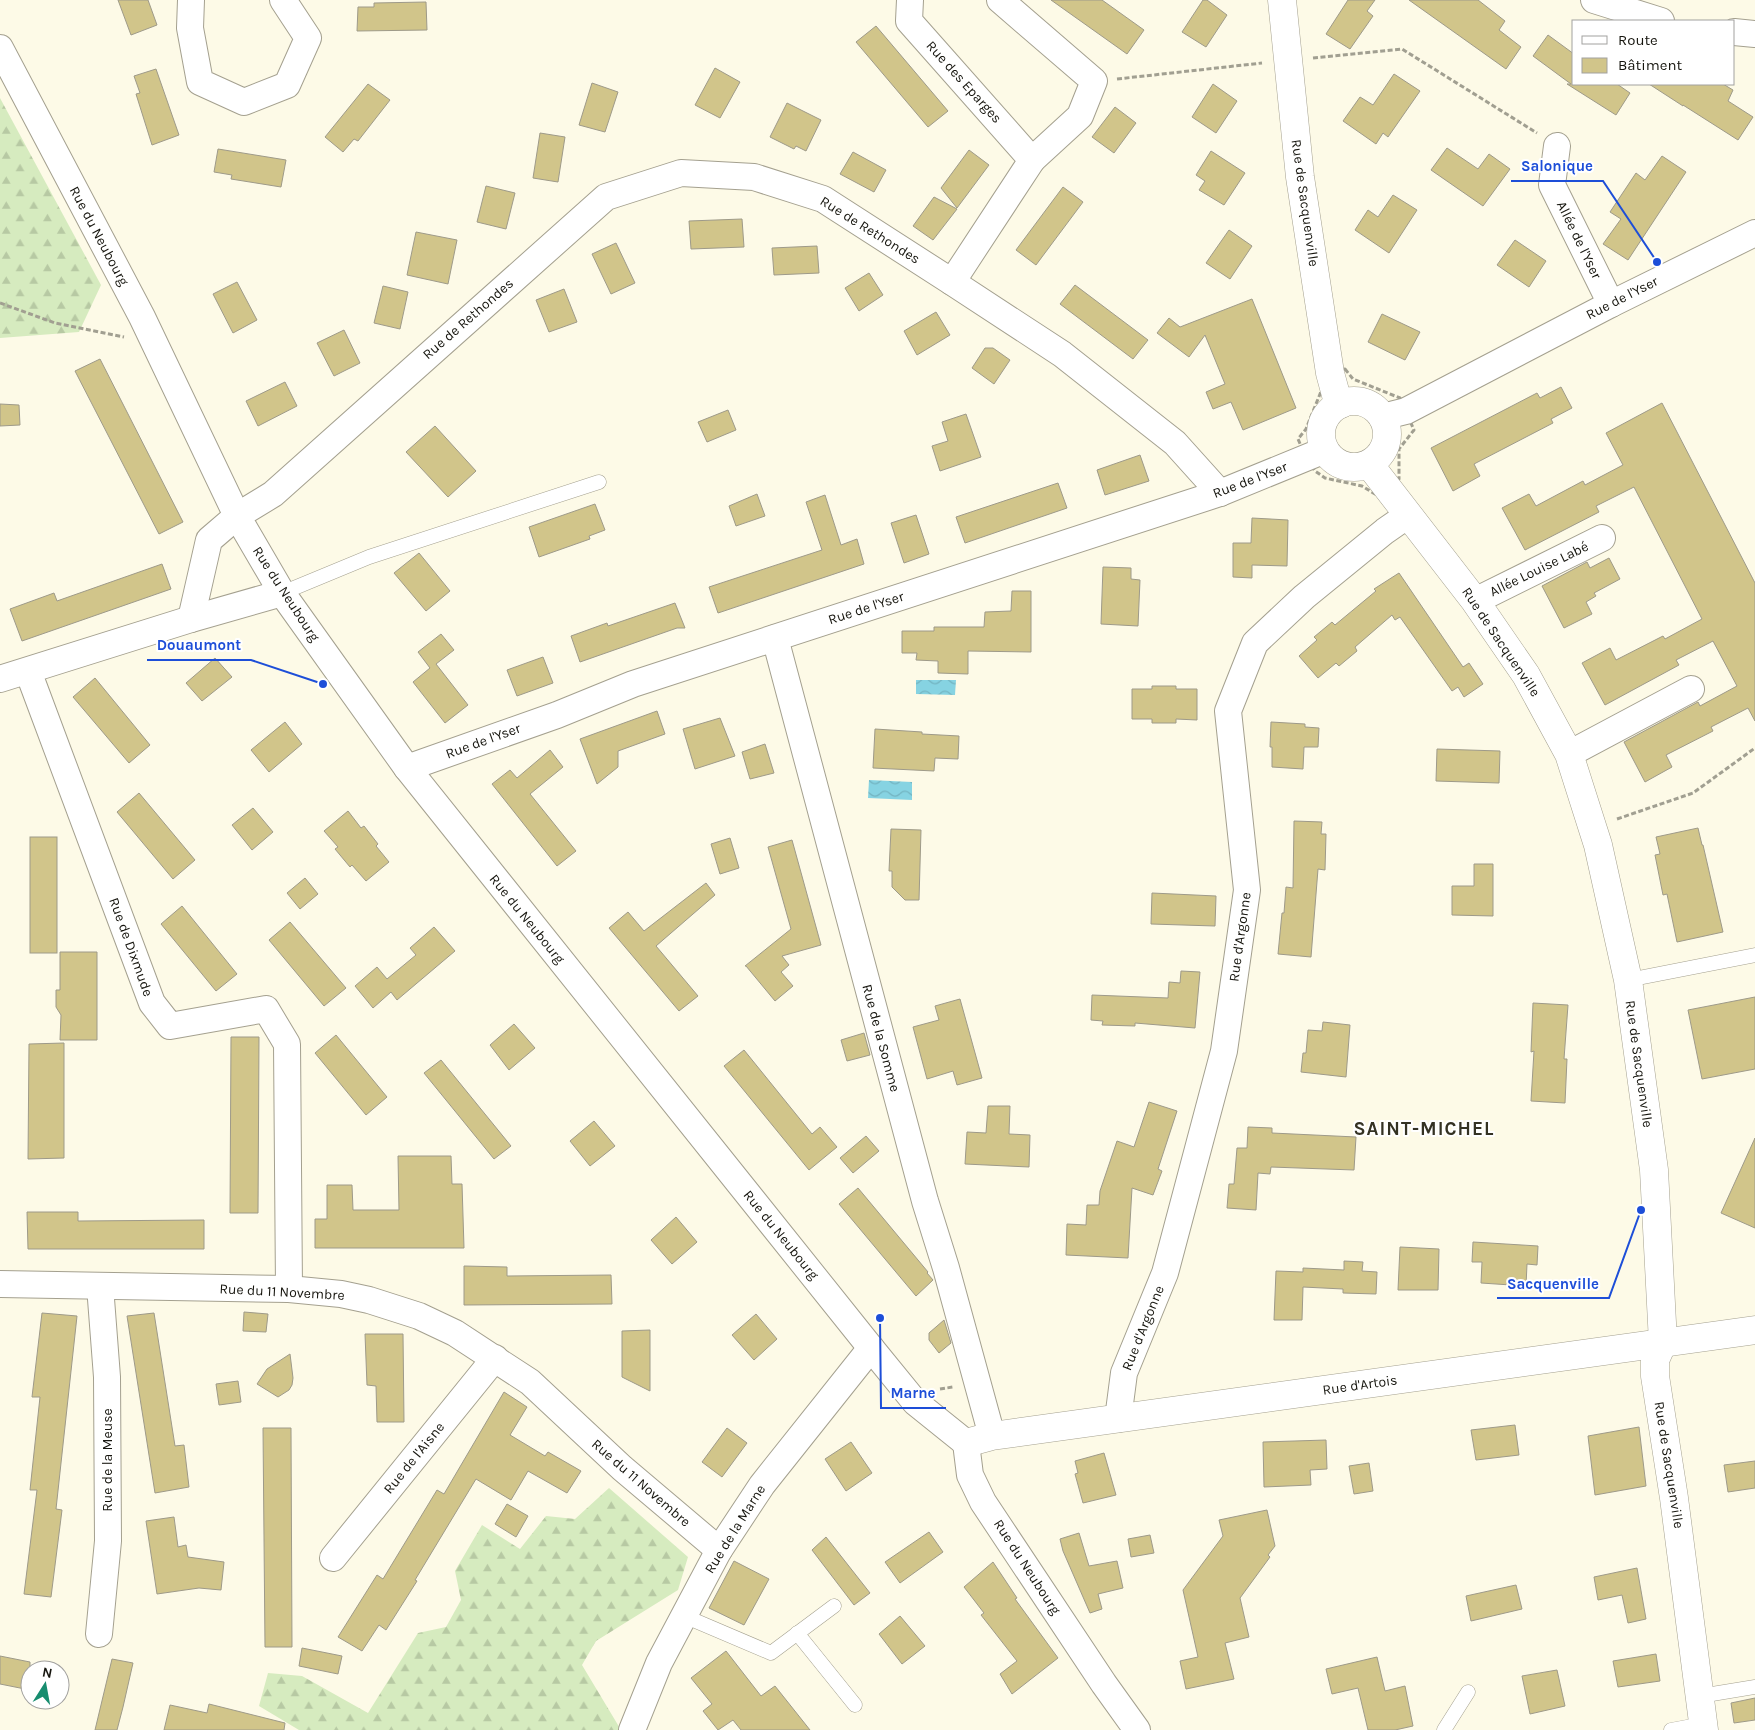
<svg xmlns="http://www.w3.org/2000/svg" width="1755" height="1730" viewBox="0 0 1755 1730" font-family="Karla,sans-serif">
<defs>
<pattern id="forest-firs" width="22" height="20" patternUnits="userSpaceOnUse" patternTransform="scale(1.25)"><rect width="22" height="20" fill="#d6ebbf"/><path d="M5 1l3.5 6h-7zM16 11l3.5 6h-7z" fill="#b7c9a3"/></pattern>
<pattern id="water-waves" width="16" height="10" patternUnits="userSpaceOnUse" patternTransform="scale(1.25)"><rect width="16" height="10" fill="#86d3e2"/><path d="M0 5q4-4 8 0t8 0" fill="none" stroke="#73b4c1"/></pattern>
</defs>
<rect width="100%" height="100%" fill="#fdfae7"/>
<g fill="url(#forest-firs)">
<polygon points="0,98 101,285 79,332 0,338"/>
<polygon points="609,1488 688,1557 678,1590 596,1641 582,1665 621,1730 299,1730 259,1706 268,1673 302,1676 368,1713 418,1633 446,1627 461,1600 455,1571 482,1525 520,1549 546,1516 575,1519"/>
</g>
<g fill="url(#water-waves)">
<polygon points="916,680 956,680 955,695 916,694"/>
<polygon points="869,780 912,782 912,800 868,798"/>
</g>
<g fill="#d1c58a" stroke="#9e9a89">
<polygon points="118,0 148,0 157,25 131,35"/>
<polygon points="1051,0 1102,0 1144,30 1127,54"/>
<polygon points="1203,0 1207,0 1227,15 1206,47 1182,32"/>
<polygon points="1348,0 1375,0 1367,11 1373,16 1350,49 1326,34"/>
<polygon points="1409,0 1478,0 1505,21 1499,30 1521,47 1506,69"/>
<polygon points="426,2 427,30 357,31 358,7 374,7 374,3"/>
<polygon points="876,26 948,111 928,127 856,42"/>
<polygon points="1548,35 1574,54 1574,84 1617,84 1630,93 1616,115 1567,84 1571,84 1533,56"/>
<polygon points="715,68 740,82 720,118 695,105"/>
<polygon points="156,69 179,135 152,145 136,94 140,93 134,76"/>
<polygon points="1394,74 1420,91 1388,137 1383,133 1376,144 1343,121 1360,97 1373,105"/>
<polygon points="592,83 618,92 605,132 579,125"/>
<polygon points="368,84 390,100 358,141 354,139 343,152 325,137"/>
<polygon points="1213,84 1237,101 1216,133 1192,117"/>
<polygon points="1649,84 1723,84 1733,90 1728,101 1753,117 1738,140 1683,105 1683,106"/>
<polygon points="787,103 821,120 806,151 796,146 794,149 770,137"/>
<polygon points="1115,107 1136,123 1114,153 1092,137"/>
<polygon points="540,133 565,137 558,182 533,178"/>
<polygon points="1447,148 1478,169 1489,154 1510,169 1483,206 1431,170"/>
<polygon points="218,149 286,160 281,187 231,179 232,175 214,172"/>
<polygon points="969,150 989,165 957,208 941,188"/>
<polygon points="1211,151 1245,173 1224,205 1199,190 1205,181 1196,175"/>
<polygon points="853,152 886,170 874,192 840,174"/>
<polygon points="1662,156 1686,172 1628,260 1603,244 1621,219 1610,212 1636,173 1645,180"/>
<polygon points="486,186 515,193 506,229 477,222"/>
<polygon points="1063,187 1083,202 1036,265 1016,250"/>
<polygon points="1393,195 1417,210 1389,253 1355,230 1368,210 1378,217"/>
<polygon points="934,197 957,209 933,240 913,226"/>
<polygon points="742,219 744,247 691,249 689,221"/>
<polygon points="1229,230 1252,246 1230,279 1206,263"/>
<polygon points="416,232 457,240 448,284 407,275"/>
<polygon points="1515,240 1546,261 1529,287 1497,265"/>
<polygon points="616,243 635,283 611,294 592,254"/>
<polygon points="817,246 819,273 774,275 772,248"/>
<polygon points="869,273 883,295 859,311 845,288"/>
<polygon points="237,282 257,320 233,333 213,294"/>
<polygon points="1075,285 1148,340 1133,359 1060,304"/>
<polygon points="383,286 408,292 400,329 374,323"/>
<polygon points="564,289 577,322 549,332 536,300"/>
<polygon points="1252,299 1296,408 1243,430 1231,402 1213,409 1206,392 1225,384 1205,335 1189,357 1157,333 1169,318 1180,327"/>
<polygon points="936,312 950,335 917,355 904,331"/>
<polygon points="1382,314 1420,332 1405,360 1368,342"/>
<polygon points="344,330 360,363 334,376 317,343"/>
<polygon points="985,348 993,348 1010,360 994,384 972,368"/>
<polygon points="100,359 183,522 159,534 75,371"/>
<polygon points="285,382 297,406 258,426 246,401"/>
<polygon points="1561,387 1572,408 1551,419 1553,423 1474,464 1480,476 1453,491 1431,448 1537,393 1540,398"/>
<polygon points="1662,403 1755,583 1755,721 1748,708 1711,727 1713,731 1666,755 1672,767 1645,782 1624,742 1698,702 1700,706 1737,686 1713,641 1676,660 1679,665 1605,705 1582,663 1610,648 1616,660 1663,636 1665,639 1702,619 1634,487 1596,506 1599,512 1525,550 1502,508 1529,494 1536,506 1583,481 1585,485 1623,465 1606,433"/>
<polygon points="0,404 19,405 20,425 0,426"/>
<polygon points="728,410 736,430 707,442 698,422"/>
<polygon points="966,414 981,457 940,471 932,446 948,441 942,422"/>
<polygon points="435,426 476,471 448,497 406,452"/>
<polygon points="1140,455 1149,481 1105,495 1097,470"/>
<polygon points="1058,483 1067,508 965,543 956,517"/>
<polygon points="757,494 765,516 736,526 729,506"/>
<polygon points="825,495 841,545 857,539 864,564 718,613 709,587 822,550 806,502"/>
<polygon points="595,504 605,530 589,536 590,539 539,557 529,527"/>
<polygon points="916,515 929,554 904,563 891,523"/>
<polygon points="1252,518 1288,520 1287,566 1252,565 1252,578 1233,577 1233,543 1251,543"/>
<polygon points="419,553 450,591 426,611 394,573"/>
<polygon points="1609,558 1620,579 1594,593 1596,596 1586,602 1592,614 1564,628 1542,586 1587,562 1590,568"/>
<polygon points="162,564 171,589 22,641 10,609 54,593 57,601"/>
<polygon points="1103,567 1131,568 1131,579 1140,580 1138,626 1101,624"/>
<polygon points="1399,573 1463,667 1469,663 1483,684 1464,697 1458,687 1452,691 1400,617 1395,620 1392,615 1355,647 1357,651 1339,666 1336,663 1318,678 1299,656 1317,640 1314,637 1332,622 1335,625 1376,591 1374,589"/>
<polygon points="1012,591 1031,591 1031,652 968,651 968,674 938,673 938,661 916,660 917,653 902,653 902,631 934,631 934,627 984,627 985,612 1011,611"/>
<polygon points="675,603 685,628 677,628 580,662 571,636 607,623 608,626"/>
<polygon points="441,634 454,650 436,664 468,705 445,723 413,682 430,668 418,652"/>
<polygon points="543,657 553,683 517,696 507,670"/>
<polygon points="215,658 232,677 202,701 186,683"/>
<polygon points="95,678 150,745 129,763 73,697"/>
<polygon points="1152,686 1176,686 1176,689 1197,689 1197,720 1176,719 1176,723 1152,723 1152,719 1132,719 1132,689 1152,689"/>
<polygon points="657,711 665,734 618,751 618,767 597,784 580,739"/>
<polygon points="720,718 735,756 695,769 683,729"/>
<polygon points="285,722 302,744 269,772 251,750"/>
<polygon points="1271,722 1305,724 1305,727 1319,728 1318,747 1304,747 1303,769 1272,767 1272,747 1270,747"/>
<polygon points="875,729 922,732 922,734 959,736 958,759 935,758 934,771 873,768"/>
<polygon points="765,744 774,773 750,779 742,752"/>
<polygon points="1437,749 1500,751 1499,783 1436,781"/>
<polygon points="550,750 563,767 530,794 576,851 557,866 492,784 510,770 517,778"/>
<polygon points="139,793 195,860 173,879 117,812"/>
<polygon points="253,808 273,832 252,850 232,825"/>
<polygon points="348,811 361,828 364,826 378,844 376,846 389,862 366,881 352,865 350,867 335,849 338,847 324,831"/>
<polygon points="1294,821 1322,822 1321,834 1326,834 1325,870 1318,869 1311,957 1278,954 1282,913 1284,913 1286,887 1293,888"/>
<polygon points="1698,828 1702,845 1703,845 1723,932 1677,942 1667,894 1663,895 1655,855 1660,854 1656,837"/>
<polygon points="891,829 921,830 919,900 905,900 892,887 892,871 889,871"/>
<rect x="30" y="837" width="27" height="116"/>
<polygon points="730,838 739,868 720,874 711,844"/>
<polygon points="792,840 821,945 782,956 789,965 781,972 793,986 775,1001 746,966 745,966 791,929 768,847"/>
<polygon points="1474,864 1493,864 1493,916 1452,915 1452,886 1474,886"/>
<polygon points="305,878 318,894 300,909 287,893"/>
<polygon points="706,883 715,895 656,946 698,996 679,1011 609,928 628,912 644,931"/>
<polygon points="1152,893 1216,896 1215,926 1151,924"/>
<polygon points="182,906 237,974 216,991 161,924"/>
<polygon points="290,922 346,988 324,1006 269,940"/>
<polygon points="434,927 455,951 397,1000 391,992 373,1008 355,986 377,967 387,979 416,955 410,948"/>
<polygon points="60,952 97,952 97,1040 60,1040 61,1015 56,1007 56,990 60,990"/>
<polygon points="1181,971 1200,972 1195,1028 1135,1023 1135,1026 1102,1025 1103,1021 1091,1020 1092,995 1168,998 1169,982 1180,983"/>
<polygon points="1755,997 1755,1069 1702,1079 1688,1010"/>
<polygon points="960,999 982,1078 957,1085 953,1071 927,1079 913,1027 939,1020 935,1006"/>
<polygon points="1533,1003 1568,1005 1564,1059 1567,1059 1565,1103 1531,1101 1534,1051 1531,1052"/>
<polygon points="1323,1022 1350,1025 1346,1077 1301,1072 1303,1053 1306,1053 1308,1030 1322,1031"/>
<polygon points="514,1024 535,1048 509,1070 490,1045"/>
<polygon points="864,1033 870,1055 847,1061 841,1040"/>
<polygon points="336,1035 387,1097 366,1115 315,1053"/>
<polygon points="231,1037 259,1037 258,1213 230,1213"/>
<polygon points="64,1043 64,1158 28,1159 29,1044"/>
<polygon points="744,1050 812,1134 820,1127 837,1147 809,1170 724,1066"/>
<polygon points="441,1060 511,1146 494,1159 424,1073"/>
<polygon points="1149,1102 1177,1111 1158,1169 1162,1171 1153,1195 1132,1188 1128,1258 1066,1255 1067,1224 1086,1225 1087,1205 1099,1205 1100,1191 1117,1141 1134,1147"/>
<polygon points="988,1106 1010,1106 1009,1134 1030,1135 1029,1167 965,1164 967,1132 986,1133"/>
<polygon points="594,1121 615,1146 590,1166 570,1141"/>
<polygon points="1248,1127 1272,1128 1272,1133 1356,1137 1354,1170 1271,1167 1270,1174 1258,1173 1256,1210 1227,1208 1229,1184 1234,1184 1237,1148 1247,1148"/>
<polygon points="866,1136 879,1151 853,1173 840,1158"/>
<polygon points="1755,1138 1755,1228 1721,1213"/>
<polygon points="398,1156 451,1156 452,1184 462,1184 464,1248 315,1248 315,1219 327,1219 327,1185 352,1185 353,1210 399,1210"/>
<polygon points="858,1188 928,1272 927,1273 933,1280 916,1296 839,1204"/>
<polygon points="27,1212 78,1212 78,1221 204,1220 204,1249 28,1249"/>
<polygon points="676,1217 697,1242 672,1264 651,1240"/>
<polygon points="1473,1242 1538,1246 1537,1265 1527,1264 1526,1286 1481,1283 1482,1262 1472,1262"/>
<polygon points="1400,1247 1439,1249 1438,1290 1398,1290"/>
<polygon points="1344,1261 1363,1262 1362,1271 1377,1272 1376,1294 1343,1293 1343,1289 1303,1287 1302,1320 1274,1320 1276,1271 1303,1272 1303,1268 1344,1270"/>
<polygon points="464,1266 507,1267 507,1276 611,1275 612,1304 464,1305"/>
<polygon points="244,1312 268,1314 266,1332 243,1331"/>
<polygon points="42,1313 77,1316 56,1509 62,1510 51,1597 24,1594 37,1490 30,1490 40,1397 32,1397"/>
<polygon points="154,1313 175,1446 184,1445 189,1487 155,1493 127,1316"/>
<polygon points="756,1314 777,1339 754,1360 732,1335"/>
<polygon points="944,1320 951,1343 939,1353 929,1340 929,1333"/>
<polygon points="650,1330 650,1391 622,1377 622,1331"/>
<polygon points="365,1334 403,1334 404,1422 377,1422 376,1386 367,1385"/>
<polygon points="290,1354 293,1378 292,1385 289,1390 278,1397 257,1384 267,1369"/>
<polygon points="238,1381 241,1402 219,1405 216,1384"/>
<polygon points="504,1392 527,1407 510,1435 545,1456 548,1452 581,1471 567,1493 528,1471 511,1500 476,1479 415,1580 417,1581 386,1630 379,1625 362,1651 338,1637 377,1575 383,1579 437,1490 444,1494"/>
<polygon points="1515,1425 1519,1455 1476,1460 1471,1430"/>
<polygon points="1639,1427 1646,1486 1595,1495 1588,1436"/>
<polygon points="263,1428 291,1428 292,1647 265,1647"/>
<polygon points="727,1428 747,1443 722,1477 702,1462"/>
<polygon points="1326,1440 1327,1469 1310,1470 1311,1485 1264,1487 1263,1442"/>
<polygon points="851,1442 872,1473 846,1491 825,1459"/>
<polygon points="1104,1453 1116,1495 1083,1503 1075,1474 1078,1473 1075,1461"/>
<polygon points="1755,1461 1755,1488 1728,1492 1724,1465"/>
<polygon points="1369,1463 1373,1491 1354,1494 1349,1466"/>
<polygon points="507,1504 528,1516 516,1537 495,1524"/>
<polygon points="1267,1510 1275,1546 1268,1555 1270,1557 1240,1598 1249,1637 1225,1643 1234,1679 1186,1689 1180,1661 1198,1657 1183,1590 1223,1536 1219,1520"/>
<polygon points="174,1517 178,1547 186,1545 188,1557 224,1562 221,1590 199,1588 157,1594 146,1521"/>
<polygon points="929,1532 943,1552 900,1583 885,1562"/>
<polygon points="1079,1533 1089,1566 1117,1561 1123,1588 1098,1594 1102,1609 1090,1613 1063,1551 1060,1539"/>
<polygon points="1150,1535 1154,1553 1131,1557 1128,1539"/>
<polygon points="826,1537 870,1593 854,1605 812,1550"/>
<polygon points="734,1561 769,1579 744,1625 709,1608"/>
<polygon points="993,1562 1017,1598 1015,1599 1058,1658 1012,1694 1000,1674 1017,1661 981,1615 984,1613 964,1587"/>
<polygon points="1637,1568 1646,1619 1628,1623 1622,1595 1598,1600 1594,1577"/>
<polygon points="1516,1585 1522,1609 1471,1621 1466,1596"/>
<polygon points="900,1616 925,1646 902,1664 879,1634"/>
<polygon points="302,1648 342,1656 338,1674 299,1666"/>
<polygon points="726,1651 761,1696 775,1686 810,1730 741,1730 733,1720 718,1730 703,1711 712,1704 691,1678"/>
<polygon points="1656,1654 1660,1681 1618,1687 1613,1661"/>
<polygon points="0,1656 30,1662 30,1690 0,1684"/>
<polygon points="1377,1657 1385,1691 1405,1686 1413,1726 1395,1730 1368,1730 1358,1688 1332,1694 1326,1669"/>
<polygon points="112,1659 133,1663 123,1707 117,1730 95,1730"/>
<polygon points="1557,1670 1565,1706 1530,1714 1522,1676"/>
<polygon points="1755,1698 1755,1720 1734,1723 1731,1703"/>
<polygon points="209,1704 285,1723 284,1730 164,1730 170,1705 207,1713"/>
</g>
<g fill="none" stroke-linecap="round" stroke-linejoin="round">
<defs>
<g id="lane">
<polyline points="282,593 369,557 599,482"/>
<polyline points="1628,980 1755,955"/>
<polyline points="684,1616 771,1653 834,1606"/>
<polyline points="797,1633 855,1705"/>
<polyline points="1700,1696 1755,1687"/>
<polyline points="1444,1730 1468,1692"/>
<polyline points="1671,1730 1703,1724"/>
</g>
<g id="street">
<polyline points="191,0 190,28 200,82 244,102 287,85 308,38 283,0"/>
<polyline points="910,0 909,21 1032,160 952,282"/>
<polyline points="1000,0 1094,81 1080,116 1032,160"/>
<polyline points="1594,0 1661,21"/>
<polyline points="1734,32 1755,34"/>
<polyline points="0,48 142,317 237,516 282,593 407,768 871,1348 915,1402 966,1443 970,1475 983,1502 1104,1684 1137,1730"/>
<polyline points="1557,146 1552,185 1611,304"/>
<polyline points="1382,417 1406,411 1611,304 1755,233"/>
<polyline points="1475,601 1602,538"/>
<polyline points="191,619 209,540 237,516 273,494 606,197 681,173 754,177 823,199 952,282 1062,354 1175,443 1220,493"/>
<polyline points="775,638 925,1201 946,1268 992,1436"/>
<polyline points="28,671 152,1003 170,1026 266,1009 287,1044 289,1289"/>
<polyline points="0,679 191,619 282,593"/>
<polyline points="1569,754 1691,689"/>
<polyline points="407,768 557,715 633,684 1220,493 1325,450"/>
<polyline points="0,1284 289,1289 341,1294 369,1300 419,1316 455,1333 530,1382 622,1468 719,1550"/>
<polyline points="1118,1419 1124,1373 1165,1273 1224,1051 1247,890 1228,711 1255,643 1304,597 1385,531 1408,515"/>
<polyline points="333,1558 495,1358"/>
<polyline points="99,1634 108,1541 107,1377 100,1286"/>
<polyline points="632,1730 659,1663 719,1550 762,1485 871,1348"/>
</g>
<g id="secondary">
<polyline points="1282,0 1300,177 1330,373 1336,395 1341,404"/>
<circle cx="1354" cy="434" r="33"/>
<polyline points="1369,464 1475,601 1526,675 1569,754 1598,845 1628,980 1654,1170 1663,1342 1655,1360 1655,1376 1674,1498 1704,1730"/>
<polyline points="966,1443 992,1436 1755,1330"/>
</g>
</defs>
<use href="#lane" stroke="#a4a08f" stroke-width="15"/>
<use href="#street" stroke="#a4a08f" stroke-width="28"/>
<use href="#secondary" stroke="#a4a08f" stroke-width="29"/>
<g stroke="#a19f91" stroke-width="3" stroke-dasharray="5 2.5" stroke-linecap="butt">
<polyline points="1313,58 1402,49 1537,133"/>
<polyline points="1117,79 1262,63"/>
<polyline points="0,303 55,323 124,337"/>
<polygon points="1345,369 1353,379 1400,398 1414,430 1399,449 1399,479 1375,494 1362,486 1325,478 1315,471 1306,458 1298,439 1306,429 1322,389 1319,375"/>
<polyline points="1617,819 1693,793 1755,748"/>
<polyline points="940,1389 953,1387"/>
</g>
<use href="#lane" stroke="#fff" stroke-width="14"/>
<use href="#street" stroke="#fff" stroke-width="26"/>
<use href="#secondary" stroke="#fff" stroke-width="28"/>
</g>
<g text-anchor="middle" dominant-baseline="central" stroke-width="4" stroke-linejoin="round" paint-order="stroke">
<g font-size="14" fill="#16150e" stroke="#fff">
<text transform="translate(964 82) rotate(48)">Rue des Eparges</text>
<text transform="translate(1305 203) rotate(82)">Rue de Sacquenville</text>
<text transform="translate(870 230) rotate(32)">Rue de Rethondes</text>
<text transform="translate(99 236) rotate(62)">Rue du Neubourg</text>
<text transform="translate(1579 240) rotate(64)">Allée de l'Yser</text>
<text transform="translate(1622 298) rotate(-27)">Rue de l'Yser</text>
<text transform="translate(468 319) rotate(-41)">Rue de Rethondes</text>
<text transform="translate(1250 480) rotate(-21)">Rue de l'Yser</text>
<text transform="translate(1539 569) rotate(-26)">Allée Louise Labé</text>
<text transform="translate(286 594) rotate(57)">Rue du Neubourg</text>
<text transform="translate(866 608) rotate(-18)">Rue de l'Yser</text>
<text transform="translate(1501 642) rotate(56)">Rue de Sacquenville</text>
<text transform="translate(483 741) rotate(-20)">Rue de l'Yser</text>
<text transform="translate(527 919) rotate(51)">Rue du Neubourg</text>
<text transform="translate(1240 937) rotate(-82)">Rue d'Argonne</text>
<text transform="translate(131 947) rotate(70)">Rue de Dixmude</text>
<text transform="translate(881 1038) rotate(75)">Rue de la Somme</text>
<text transform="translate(1639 1064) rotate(82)">Rue de Sacquenville</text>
<text transform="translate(781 1235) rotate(51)">Rue du Neubourg</text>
<text transform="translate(282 1292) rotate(3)">Rue du 11 Novembre</text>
<text transform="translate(1143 1328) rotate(-68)">Rue d'Argonne</text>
<text transform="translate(1360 1385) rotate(-8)">Rue d'Artois</text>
<text transform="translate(414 1458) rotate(-51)">Rue de l'Aisne</text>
<text transform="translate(107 1460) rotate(-90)">Rue de la Meuse</text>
<text transform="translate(1669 1465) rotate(81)">Rue de Sacquenville</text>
<text transform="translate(641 1483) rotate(41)">Rue du 11 Novembre</text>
<text transform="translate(735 1529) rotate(-58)">Rue de la Marne</text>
<text transform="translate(1027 1567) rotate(57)">Rue du Neubourg</text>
</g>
<g font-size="19" font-weight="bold" letter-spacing="1" fill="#343223" stroke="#fff">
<text x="1424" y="1129">SAINT-MICHEL</text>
</g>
</g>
<path fill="none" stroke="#1d4ed8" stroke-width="2" d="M1657 262L1603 181H1511M323 684L251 660H147M1641 1210L1609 1298H1497M880 1318L881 1408H946"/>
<g fill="#1d4ed8" stroke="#fff" stroke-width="2">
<circle cx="1657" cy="262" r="5"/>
<circle cx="323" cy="684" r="5"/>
<circle cx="1641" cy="1210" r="5"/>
<circle cx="880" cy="1318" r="5"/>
</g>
<g font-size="15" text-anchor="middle" font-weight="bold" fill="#1d4ed8" stroke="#fff" stroke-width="4" stroke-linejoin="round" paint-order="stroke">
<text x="1557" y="171">Salonique</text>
<text x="199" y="650">Douaumont</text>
<text x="1553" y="1289">Sacquenville</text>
<text x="913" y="1398">Marne</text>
</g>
<rect x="1572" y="20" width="162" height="65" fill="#ffffff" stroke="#a2a19f"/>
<rect x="1582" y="36" width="25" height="8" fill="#ffffff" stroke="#a2a19f"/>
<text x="1618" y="45" font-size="15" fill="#16150e">Route</text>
<rect x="1582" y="58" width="25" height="15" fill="#d1c58a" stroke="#a2a19f"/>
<text x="1618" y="70" font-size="15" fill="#16150e">Bâtiment</text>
<g transform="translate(45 1685) rotate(11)"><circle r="24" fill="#ffffff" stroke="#a2a19f"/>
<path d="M0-4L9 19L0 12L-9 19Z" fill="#178d6f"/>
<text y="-8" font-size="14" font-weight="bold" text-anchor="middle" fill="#16150e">N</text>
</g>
</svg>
